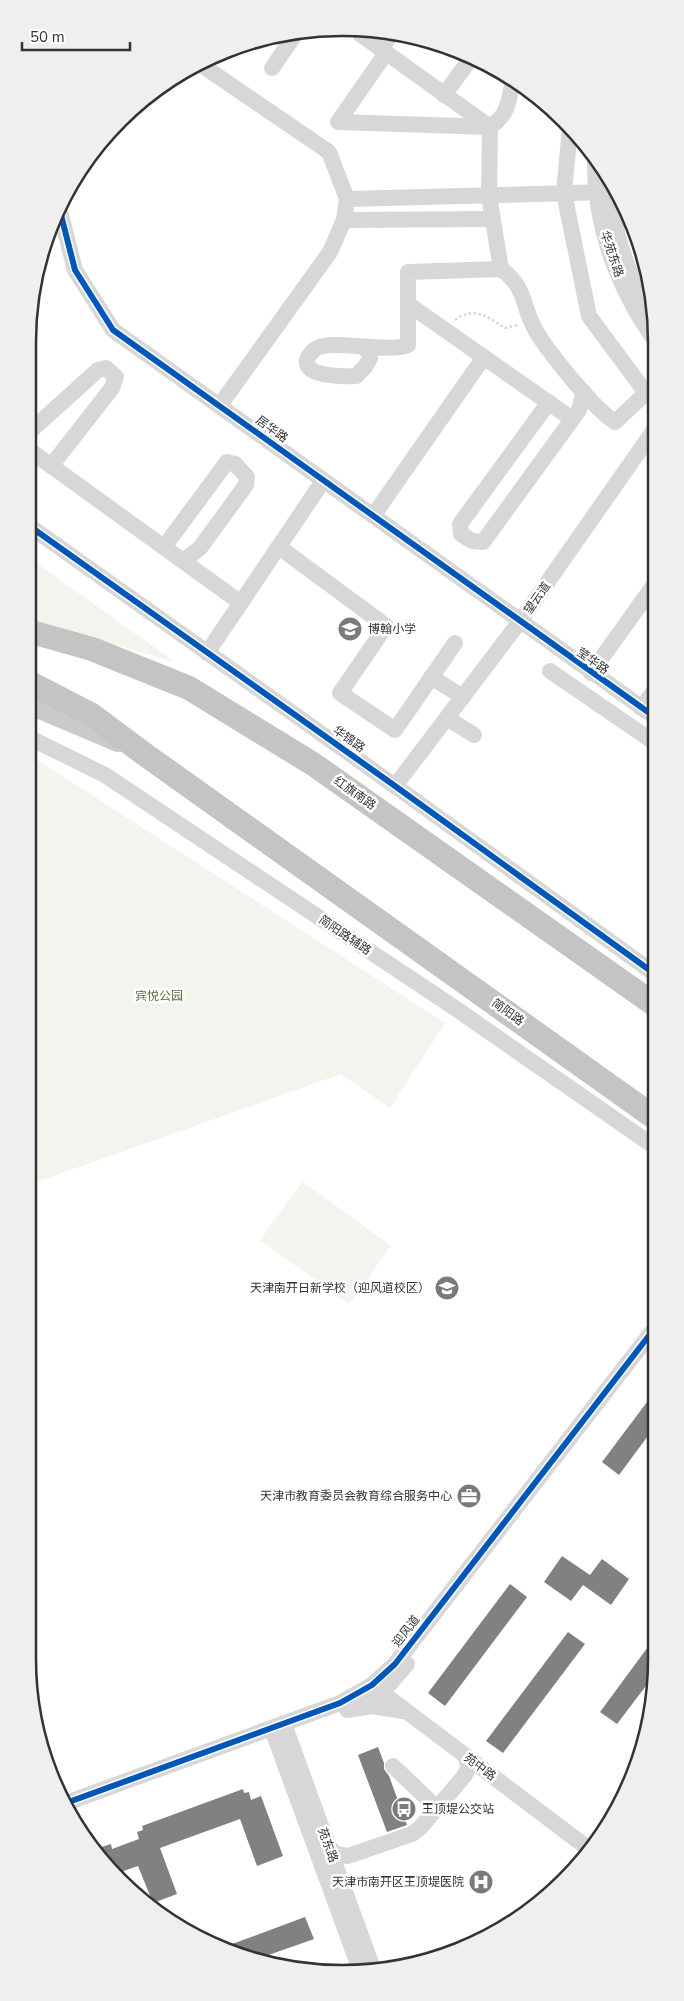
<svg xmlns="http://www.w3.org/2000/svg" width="684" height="2001" viewBox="0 0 684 2001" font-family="'Nunito Sans','Noto Sans SC',sans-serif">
<rect width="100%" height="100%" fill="#fff"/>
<g fill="#f1f5ed">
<polygon points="28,557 175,662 28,619"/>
<polygon points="28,754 445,1023 390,1108 341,1074 28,1185"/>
<polygon points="303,1182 391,1246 349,1304 260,1240"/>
</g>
<g fill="#818181">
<polygon points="656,1390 656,1425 619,1475 602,1462"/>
<polygon points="562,1556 590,1575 602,1559 629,1579 611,1605 583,1585 571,1601 544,1582"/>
<polygon points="510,1584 527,1597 445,1706 428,1693"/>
<polygon points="568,1632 585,1644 503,1753 486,1741"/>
<polygon points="656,1636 655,1674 617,1724 600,1712"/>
<polygon points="378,1747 384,1763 384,1769 389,1776 407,1825 387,1832 358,1755"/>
<polygon points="243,1789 244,1793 249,1792 251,1800 261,1796 283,1856 257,1866 240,1819 160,1848 177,1894 153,1903 138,1866 115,1874 106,1867 95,1849 111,1844 112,1849 139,1839 137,1832 143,1830 142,1826"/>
<polygon points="305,1917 314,1939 260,1958 224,1947"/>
</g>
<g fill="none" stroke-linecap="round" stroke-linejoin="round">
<path stroke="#d6d6d6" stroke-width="2.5" stroke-dasharray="2.5 2.5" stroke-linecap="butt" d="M455,320C475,305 488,318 505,328L518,325"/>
<g stroke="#d7d7d7" stroke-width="16">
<path d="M360,34L490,127L489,196L501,269C528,289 521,306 536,331C549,353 594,409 615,422L646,393L589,316L564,193L570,128"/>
<polyline points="381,49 390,36"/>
<path d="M386,53L338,122L490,127C509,114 508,102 513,81"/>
<polyline points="200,64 329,152 347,199 344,220 330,252 220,405"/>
<polyline points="272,68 297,32"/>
<polyline points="444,95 471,58"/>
<path d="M595,161C594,225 617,287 654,339"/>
<path d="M610,185C612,229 629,281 654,317"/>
<polyline points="347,199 610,192"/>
<polyline points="61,215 75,270 113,330 655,717"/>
<polyline points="344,220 493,219"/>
<polyline points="408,304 572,419"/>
<path d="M364,348L370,353V358L365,367L356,376C342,377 287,376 314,350C328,337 384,354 408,345V272L501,269"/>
<polyline points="549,402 460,524 461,534 472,541 483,542 579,410 584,392"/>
<polyline points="28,433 98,370 106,368 116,377 112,388 51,466"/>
<polyline points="28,449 241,603"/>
<polyline points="373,516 484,357"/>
<polyline points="28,525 395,786 655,974"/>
<polyline points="164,547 227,462 235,464 247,477 246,485 200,548 183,561"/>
<polyline points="279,547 386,626 340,693 395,730 455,643"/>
<polyline points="207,653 323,481"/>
<polyline points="550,671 655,743"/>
<polyline points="591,673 654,585"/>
<polyline points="431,677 463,697"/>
<polyline points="641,708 655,690"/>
<polyline points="447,718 474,735"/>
<polyline points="28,737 105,775 452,1006 655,1147"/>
<polyline points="395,786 521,620 654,430"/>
<polyline points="373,1686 589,1849"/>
<polyline points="366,1701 388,1686 407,1664"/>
<polyline points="347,1710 372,1706 403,1711"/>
<polyline points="284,1724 372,1966"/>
<polyline points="272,1729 359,1967"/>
<polyline points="393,1766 437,1808"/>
<polyline points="66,1803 340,1703 372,1685 395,1664 651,1333 656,1329"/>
<polyline points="329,1847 336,1854 348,1856 412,1834 420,1828 465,1775 468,1768 466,1756"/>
</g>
<polyline stroke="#cacaca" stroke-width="20" points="28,704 118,742"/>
<g stroke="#c4c4c4" stroke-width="24">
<polyline points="28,631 92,649 189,688 313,764 655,1005"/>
<polyline points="28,682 92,715 147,756 655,1118"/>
</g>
<defs>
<g id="cycleway">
<polyline points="61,215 75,270 113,330 655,717"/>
<polyline points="28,525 395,786 655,974"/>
<polyline points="66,1803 340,1703 372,1685 395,1664 651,1333 656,1329"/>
</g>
</defs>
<use href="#cycleway" stroke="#fff" stroke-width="9"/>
<use href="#cycleway" stroke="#0057b8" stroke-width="6"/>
</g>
<defs>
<symbol id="school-disc" viewBox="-11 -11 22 22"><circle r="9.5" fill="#7a7a7a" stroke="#fff"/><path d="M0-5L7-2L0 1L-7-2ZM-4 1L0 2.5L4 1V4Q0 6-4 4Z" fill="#fff"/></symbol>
<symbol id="office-disc" viewBox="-11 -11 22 22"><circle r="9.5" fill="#7a7a7a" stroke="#fff"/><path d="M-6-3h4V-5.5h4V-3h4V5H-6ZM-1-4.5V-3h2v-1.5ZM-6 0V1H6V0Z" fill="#fff"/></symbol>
<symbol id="bus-disc" viewBox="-11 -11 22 22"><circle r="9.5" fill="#7a7a7a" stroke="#fff"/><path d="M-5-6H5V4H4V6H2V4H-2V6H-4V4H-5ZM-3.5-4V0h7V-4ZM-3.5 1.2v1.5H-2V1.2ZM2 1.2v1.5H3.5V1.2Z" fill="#fff"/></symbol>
<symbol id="hospital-disc" viewBox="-11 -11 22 22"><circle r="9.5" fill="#7a7a7a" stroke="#fff"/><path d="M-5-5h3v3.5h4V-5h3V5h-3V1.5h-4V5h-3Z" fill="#fff"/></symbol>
</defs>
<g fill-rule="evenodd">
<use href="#school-disc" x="336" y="615" width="28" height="28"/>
<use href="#school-disc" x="433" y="1274" width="28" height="28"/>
<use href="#office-disc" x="455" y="1482" width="28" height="28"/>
<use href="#bus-disc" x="390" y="1795" width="28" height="28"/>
<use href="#hospital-disc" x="467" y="1868" width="28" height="28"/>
</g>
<g text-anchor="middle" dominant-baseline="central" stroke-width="5" stroke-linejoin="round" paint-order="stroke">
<g font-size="12" fill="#333" stroke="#fff">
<text transform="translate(612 254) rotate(71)">华苑东路</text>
<text transform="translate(272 429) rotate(36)">居华路</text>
<text transform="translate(537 598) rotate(-55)">望云道</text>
<text transform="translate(593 661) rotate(35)">莹华路</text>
<text transform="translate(349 739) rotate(35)">华锦路</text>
<text transform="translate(355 793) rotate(35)">红旗南路</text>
<text transform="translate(345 935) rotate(34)">简阳路辅路</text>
<text transform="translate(508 1012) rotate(36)">简阳路</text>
<text transform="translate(406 1631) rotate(-52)">迎风道</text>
<text transform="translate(480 1767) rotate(37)">苑中路</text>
<text transform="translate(328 1845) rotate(70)">苑东路</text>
</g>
<g font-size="12" fill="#333" stroke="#fff" text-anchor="end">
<text x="368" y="629" text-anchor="start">博翰小学</text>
<text x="430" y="1288">天津南开日新学校（迎风道校区）</text>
<text x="452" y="1496">天津市教育委员会教育综合服务中心</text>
<text x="422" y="1809" text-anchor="start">王顶堤公交站</text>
<text x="464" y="1882">天津市南开区王顶堤医院</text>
</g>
<g font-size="12" fill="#56703f" stroke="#fff">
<text x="159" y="996">宾悦公园</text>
</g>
</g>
<path d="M0 0H684V2001H0ZM342 36H342A306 306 0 0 1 648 342V1659A306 306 0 0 1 342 1965H342A306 306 0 0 1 36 1659V342A306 306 0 0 1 342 36Z" fill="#efefef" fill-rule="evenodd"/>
<path fill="none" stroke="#333" stroke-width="2.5" d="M342 36H342A306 306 0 0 1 648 342V1659A306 306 0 0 1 342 1965H342A306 306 0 0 1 36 1659V342A306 306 0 0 1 342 36Z"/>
<path d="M22 42v8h108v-8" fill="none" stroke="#333333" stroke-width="2.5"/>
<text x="30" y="42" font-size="15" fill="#333333" stroke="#ffffff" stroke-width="4" paint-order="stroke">50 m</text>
</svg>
